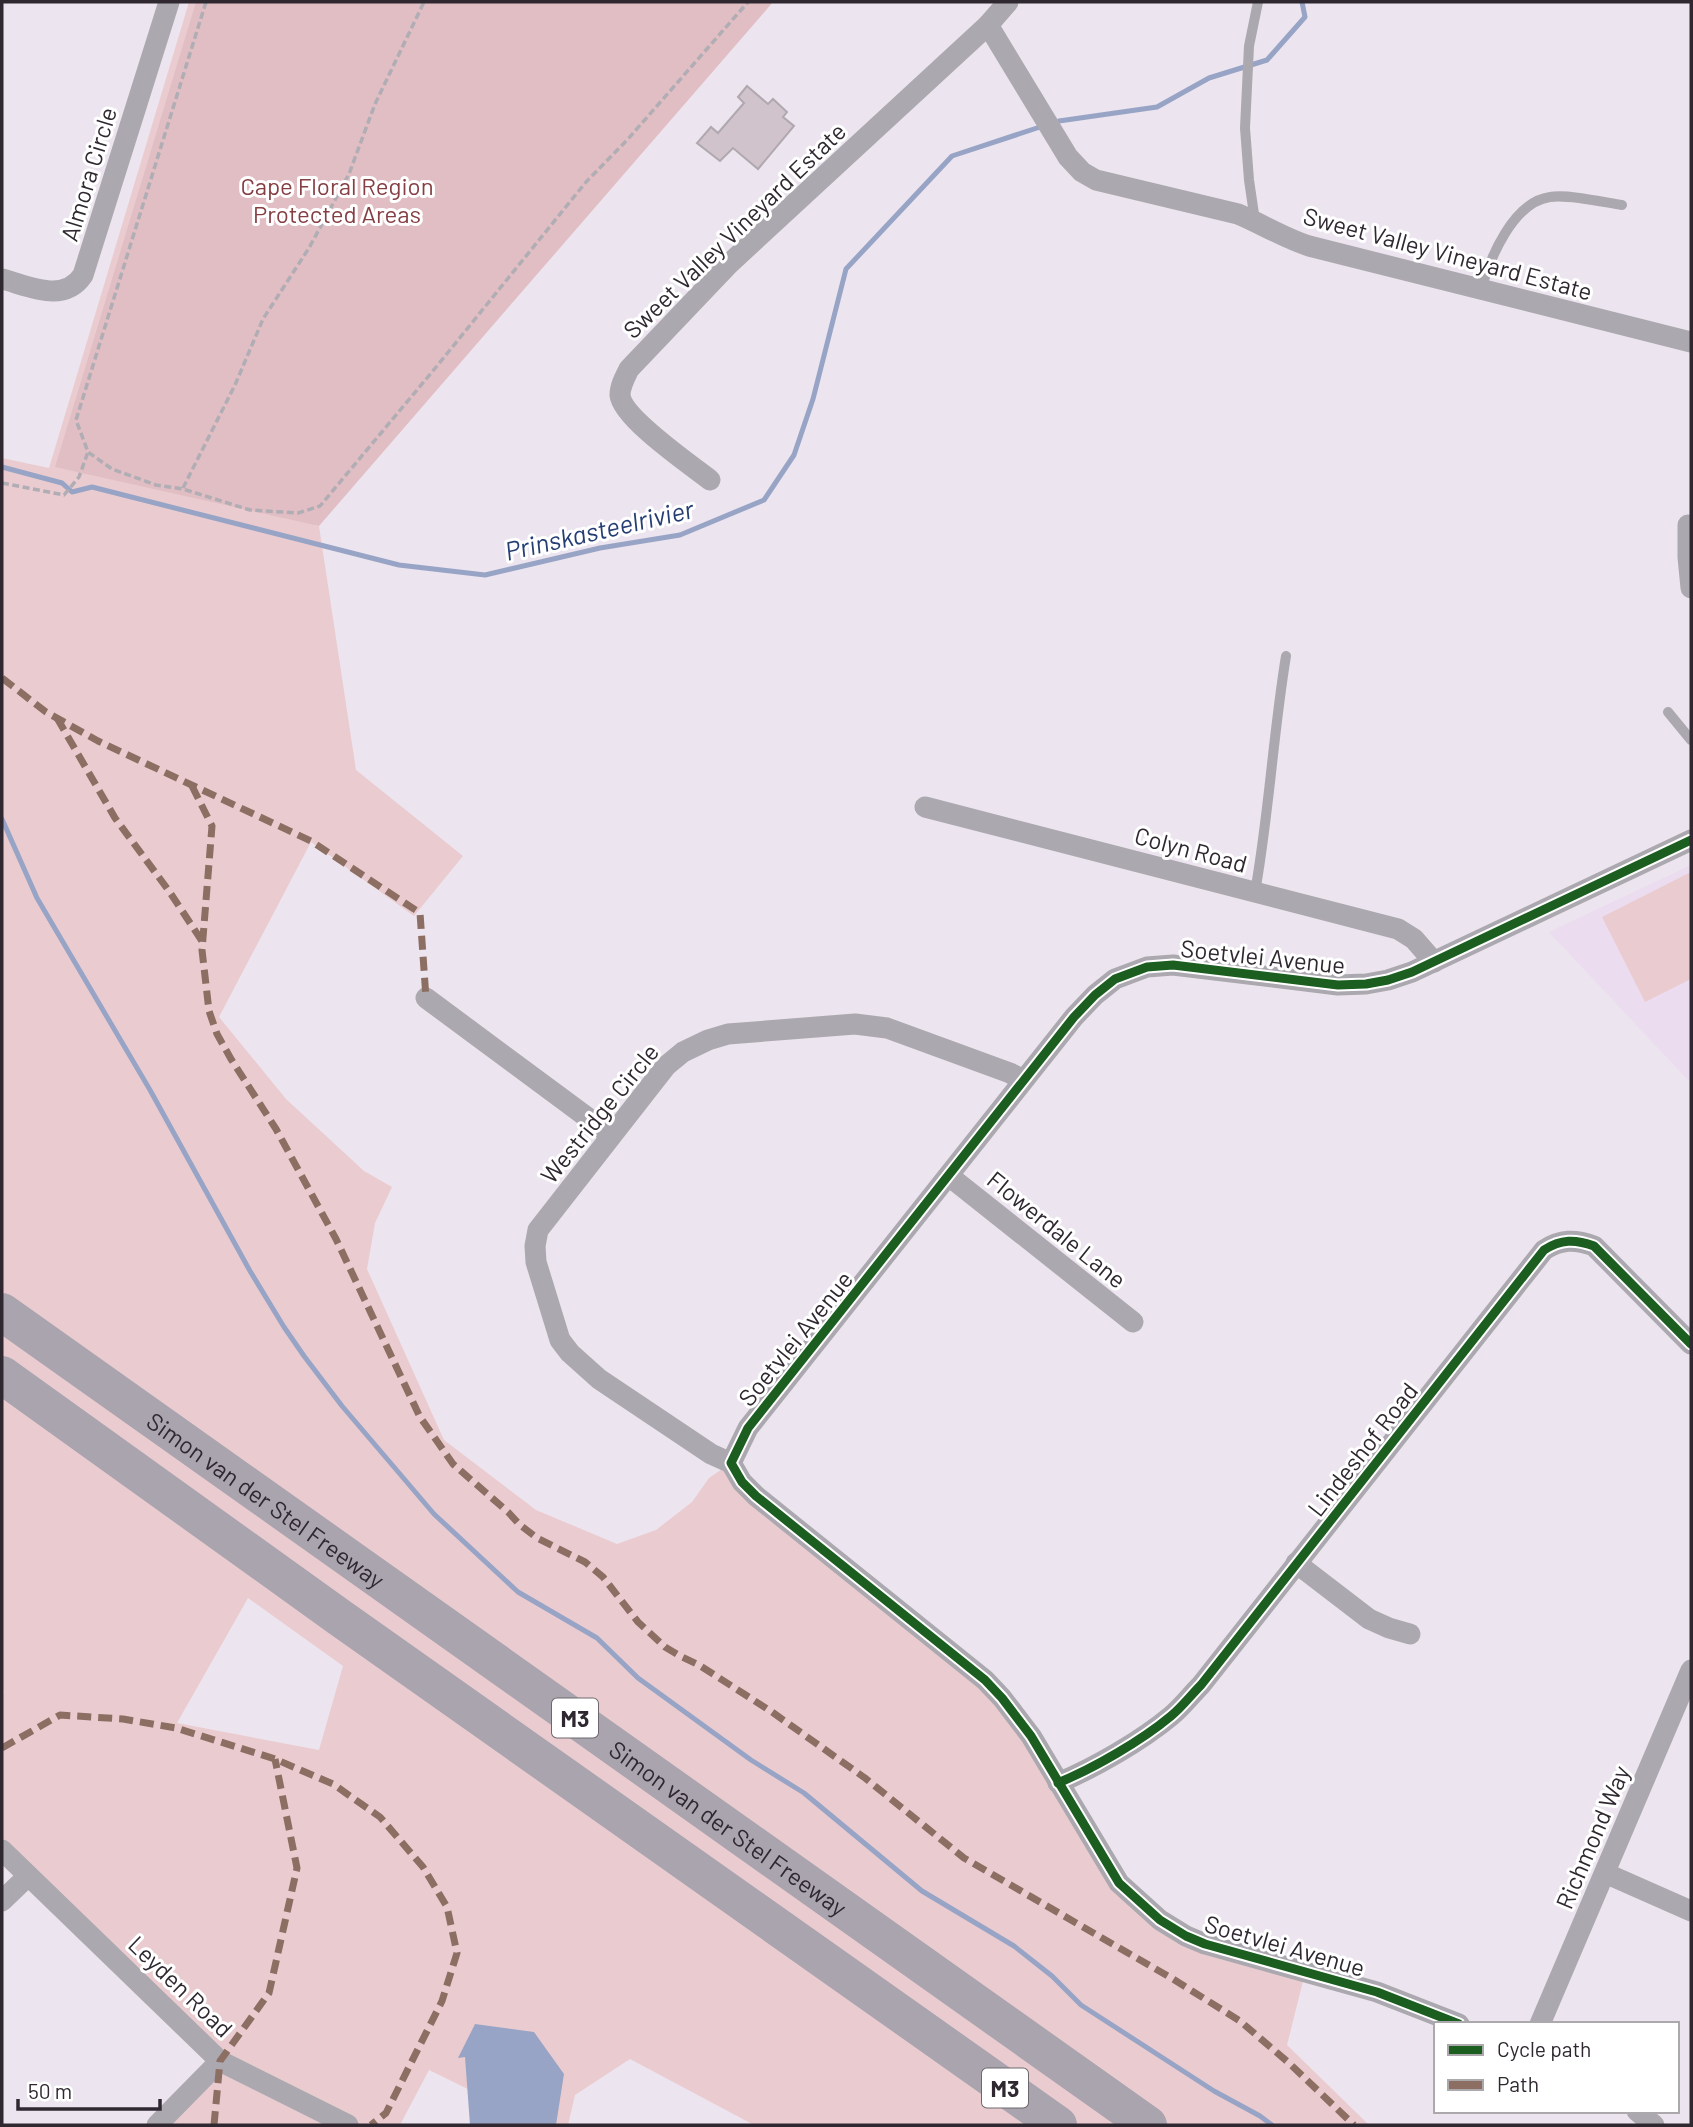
<svg xmlns="http://www.w3.org/2000/svg" width="1693" height="2127" viewBox="0 0 1693 2127" font-family="Barlow,sans-serif">
<rect width="100%" height="100%" fill="#ece4ee"/>
<polygon fill="#ebdcef" points="1691,865 1691,1083 1549,932"/>
<g fill="#eaccd0" fill-rule="evenodd">
<path d="M189,2H768L314,525L319,526L356,770L463,856L414,916L311,842L219,1017L286,1099L364,1171L392,1187L375,1223L367,1269L444,1440L536,1510L617,1544L656,1530L692,1502L709,1478L731,1463L985,1680L1119,1883L1160,1920L1305,1973L1287,2045L1369,2125H754L630,2059L575,2095L568,2125H472L476,2093L429,2070L400,2125H157L220,2061L2,1850V1700L4,1690L2,1689V458L49,468ZM248,1598L343,1666L319,1750L177,1723Z"/>
<polygon points="1691,872 1691,979 1645,1002 1602,917"/>
</g>
<polygon fill="#e1bec3" points="196,2 773,2 319,526 55,467"/>
<polygon fill="#98a4c5" points="475,2024 534,2032 564,2074 556,2125 470,2125 465,2057 458,2058"/>
<g fill="none" stroke-linecap="round" stroke-linejoin="round">
<g stroke="#98a4c5" stroke-width="5">
<polyline points="1059,121 1157,107 1209,78 1267,60 1305,17 1302,2"/>
<polyline points="2,467 62,483 72,492 92,487 399,565 485,575 600,548 680,535 764,500 794,455 813,399 846,269 952,156 1040,127"/>
<polyline points="2,819 37,898 150,1090 250,1271 284,1327 304,1356 342,1406 434,1514 518,1592 597,1638 638,1678 751,1760 804,1793 922,1891 1014,1946 1052,1976 1081,2005 1214,2091 1260,2116 1272,2125"/>
</g>
</g>
<polygon fill="#d0c3cc" stroke="#b0a8af" stroke-width="2" points="747,86 768,104 773,99 787,112 783,117 794,126 758,169 733,148 720,161 697,143 711,127 718,133 744,103 738,97"/>
<g fill="none" stroke-linecap="round" stroke-linejoin="round">
<g stroke="#b0adb4" stroke-width="3.5" stroke-dasharray="7 3.5" stroke-linecap="butt">
<polyline points="206,2 76,420 88,452 112,469 156,485 183,489 250,510 298,513 320,506 437,366 586,182 628,139 748,2"/>
<polyline points="2,483 64,495 79,477 88,452"/>
<polyline points="183,488 235,385 263,319 309,248 349,174 375,104 424,2"/>
</g>
<g stroke="#aba8af" stroke-width="10">
<polyline points="1255,221 1249,180 1245,128 1249,46 1258,2"/>
<path d="M1481,290C1490,258 1513,202 1550,197C1568,194 1603,202 1622,205"/>
<polyline points="1668,712 1691,740"/>
<path d="M1255,892C1269,814 1273,735 1286,656"/>
</g>
<g stroke="#aba8af" stroke-width="21">
<path d="M988,25L1068,157L1082,172L1096,180L1238,214C1262,224 1284,238 1309,246L1691,342"/>
<path d="M2,279C29,286 64,304 83,275L169,2"/>
<path d="M710,480C691,465 622,418 620,395C620,386 625,377 629,369L729,264L988,25L1008,2"/>
<polyline points="1688,525 1688,557 1691,588"/>
<polyline points="925,807 1398,929 1414,939 1434,962"/>
<polyline points="426,998 611,1135"/>
<polyline points="949,1176 1133,1322"/>
<polyline points="731,1463 748,1428 1074,1017 1095,995 1115,979 1147,967 1173,965 1338,985 1366,984 1388,980 1412,972 1691,840"/>
<polyline points="731,1463 742,1482 756,1496 985,1680 1002,1698 1031,1736 1119,1883 1160,1920 1186,1936 1205,1944 1377,1992 1459,2024"/>
<polyline points="731,1463 711,1454 599,1379 570,1353 560,1340 536,1262 535,1246 538,1230 666,1066 683,1052 708,1040 728,1034 855,1024 887,1028 1010,1073 1023,1080"/>
<polyline points="1296,1563 1369,1619 1389,1628 1410,1634"/>
<path d="M1058,1783C1094,1768 1141,1741 1171,1716C1182,1707 1191,1695 1201,1685L1544,1250C1561,1239 1575,1239 1594,1246L1691,1344"/>
<polyline points="2,1850 220,2061 348,2125"/>
<polyline points="1605,1873 1691,1911"/>
<polyline points="2,1901 28,1876"/>
<polyline points="1540,2024 1691,1670"/>
<polyline points="1637,2111 1654,2125"/>
<polyline points="157,2125 220,2061"/>
</g>
<g stroke="#a9a4ae" stroke-width="38">
<path id="s1" d="M2,1312L1148,2125"/>
<polyline points="2,1375 339,1617 1058,2125"/>
</g>
<g stroke="#8d6e63" stroke-width="7" stroke-dasharray="14 7" stroke-linecap="butt">
<polyline points="2,678 46,712 98,741 311,841 420,913 426,998"/>
<polyline points="57,718 115,818 169,891 202,941"/>
<polyline points="192,786 212,826 202,950 209,1011 217,1034 231,1059 276,1129 336,1239 420,1417 453,1464 508,1512 520,1525 537,1538 585,1562 603,1577 638,1622 665,1647 680,1656 699,1665 772,1712 865,1778 964,1858 1173,1979 1240,2021 1289,2063 1354,2125"/>
<polyline points="2,1748 60,1715 123,1719 176,1728 275,1759 333,1784 380,1817 423,1867 447,1907 457,1953 442,2001 386,2113 371,2125"/>
<polyline points="214,2125 220,2061 269,1993 297,1868 275,1759"/>
</g>
<defs>
<g id="cycleway">
<path d="M1058,1783C1094,1768 1141,1741 1171,1716C1182,1707 1191,1695 1201,1685L1544,1250C1561,1239 1575,1239 1594,1246L1691,1344"/>
<polyline points="1459,2024 1377,1992 1205,1944 1186,1936 1160,1920 1119,1883 1031,1736 1002,1698 985,1680 756,1496 742,1482 731,1463 748,1428 1074,1017 1095,995 1115,979 1147,967 1173,965 1338,985 1366,984 1388,980 1412,972 1691,840"/>
</g>
</defs>
<use href="#cycleway" stroke="#fff" stroke-width="13"/>
<use href="#cycleway" stroke="#1b5e20" stroke-width="9"/>
</g>
<g text-anchor="middle" dominant-baseline="central" stroke-width="6" stroke-linejoin="round" paint-order="stroke">
<g fill="#fff" stroke="#6d686e" stroke-width="2">
<rect x="552" y="1698.5" width="46" height="39" rx="5"/>
<rect x="982" y="2068.5" width="46" height="39" rx="5"/>
</g>
<g font-size="23" font-weight="bold" fill="#2f2830">
<text x="575" y="1718">M3</text>
<text x="1005" y="2088">M3</text>
</g>
<g font-size="24" fill="#2f2830" stroke="#fff">
<text transform="translate(88 174) rotate(-73)">Almora Circle</text>
<text transform="translate(734 230) rotate(-44)">Sweet Valley Vineyard Estate</text>
<text transform="translate(1448 253) rotate(15)">Sweet Valley Vineyard Estate</text>
<text transform="translate(1191 849) rotate(15)">Colyn Road</text>
<text transform="translate(1263 956) rotate(6)">Soetvlei Avenue</text>
<text transform="translate(599 1113) rotate(-51)">Westridge Circle</text>
<text transform="translate(1057 1229) rotate(39)">Flowerdale Lane</text>
<text transform="translate(795 1338) rotate(-51)">Soetvlei Avenue</text>
<text transform="translate(1362 1449) rotate(-52)">Lindeshof Road</text>
<text stroke="none"><textPath href="#s1" startOffset="324">Simon van der Stel Freeway</textPath></text>
<text stroke="none"><textPath href="#s1" startOffset="891">Simon van der Stel Freeway</textPath></text>
<text transform="translate(1592 1837) rotate(-67)">Richmond Way</text>
<text transform="translate(1285 1945) rotate(16)">Soetvlei Avenue</text>
<text transform="translate(181 1986) rotate(44)">Leyden Road</text>
</g>
<g font-size="24" fill="#853e42" stroke="#fff">
<text x="337" y="185">Cape Floral Region<tspan x="337" dy="28">Protected Areas</tspan></text>
</g>
<g font-size="26" font-style="italic" fill="#243d73" stroke="#fff">
<text transform="translate(599 529) rotate(-13)">Prinskasteelrivier</text>
</g>
</g>
<rect width="1693" height="2127" fill="none" stroke="#2f2830" stroke-width="7"/>
<rect x="1434" y="2022" width="245" height="91" fill="#ffffff" stroke="#aca9ac" stroke-width="2"/>
<rect x="1448" y="2045" width="35" height="10" fill="#1b5e20" stroke="#aca9ac" stroke-width="2"/>
<text x="1497" y="2057" font-size="21" fill="#2f2830">Cycle path</text>
<rect x="1448" y="2080" width="35" height="10" fill="#8d6e63" stroke="#aca9ac" stroke-width="2"/>
<text x="1497" y="2092" font-size="21" fill="#2f2830">Path</text>
<path d="M18 2099v10h142v-10" fill="none" stroke="#2f2830" stroke-width="3.5"/>
<text x="28" y="2099" font-size="21" fill="#2f2830" stroke="#ffffff" stroke-width="5" paint-order="stroke">50 m</text>
</svg>
